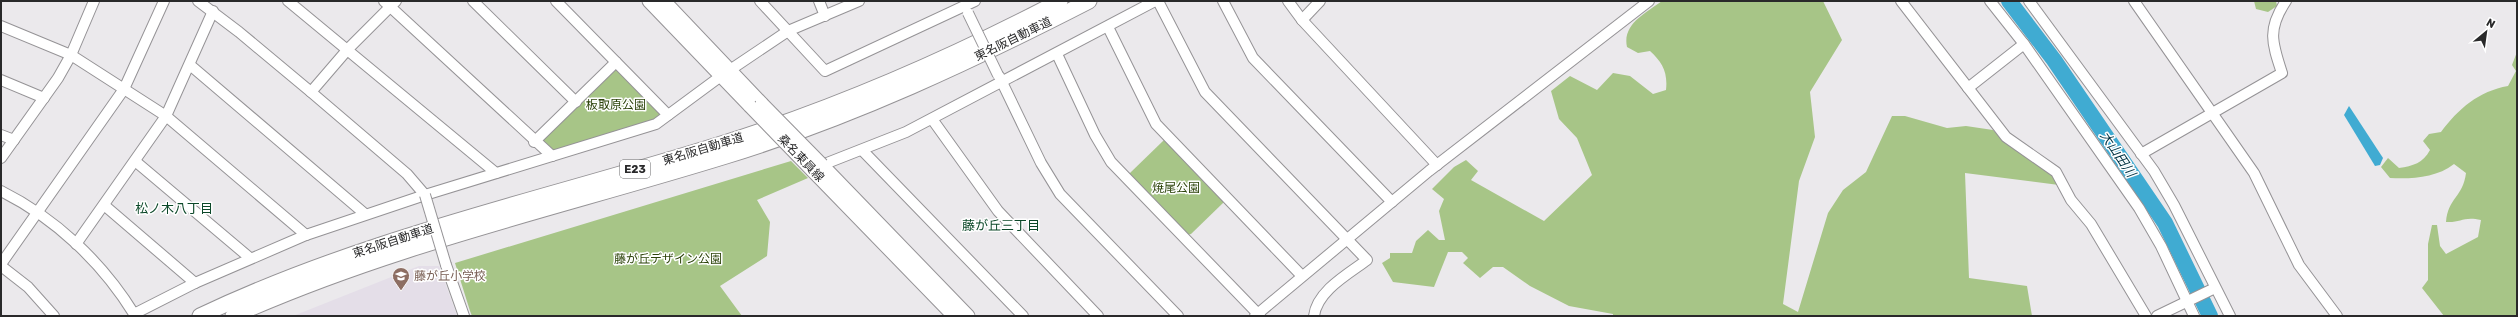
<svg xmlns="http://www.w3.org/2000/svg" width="2518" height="317" viewBox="0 0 2518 317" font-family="Rubik,'Noto Sans JP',sans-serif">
<rect width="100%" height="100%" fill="#ebe9ec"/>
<polygon fill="#e4dee8" points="419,266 439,266 457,316 293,316"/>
<g fill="#a7c587">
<path d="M1662,1H1823L1842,40L1810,92L1815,137L1799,181L1783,304L1798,312L1828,213L1843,190L1866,172L1892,116H1905L1947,128L1966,126L1993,130L2003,140L2054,174L2059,185L1965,173L1969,278L2027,286L2032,316H1613V314L1569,306L1530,286L1503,267H1493L1480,278L1463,263L1468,258L1462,252H1448L1434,287L1393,282L1382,263L1390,258V253H1412L1416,241L1428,230L1439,240H1445L1439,211L1444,199L1432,189L1454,167L1466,160L1478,171L1471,180L1544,221L1592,175L1577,138L1559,119L1551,91L1570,76L1597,90L1613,73L1630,76L1653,94L1666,90C1668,72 1662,62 1650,51L1638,53L1627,47C1622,24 1646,13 1662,1Z"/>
<polygon points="2254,1 2276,1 2277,6 2268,12 2256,9"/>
<path d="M2517,52V316H2444L2422,288L2428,280V244L2432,225H2437L2440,246L2446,254L2478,237L2481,220C2463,216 2461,223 2446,222C2448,198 2463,197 2466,173L2454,164C2436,178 2412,179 2390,178L2381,167L2388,158L2399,168C2413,166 2423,163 2430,150L2423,141L2429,134L2441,132C2458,109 2479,91 2508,86L2516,71L2512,65Z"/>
<polygon points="613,70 618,70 661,114 658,119 554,152 543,143 542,140"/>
<polygon points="1164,140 1223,200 1223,203 1191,234 1187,235 1130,176 1130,173"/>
<polygon points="791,161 808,178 757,200 770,222 767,256 720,286 742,316 472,316 470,311 455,263"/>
</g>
<polygon fill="#40abd2" points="2349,106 2383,158 2380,165 2375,166 2344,115"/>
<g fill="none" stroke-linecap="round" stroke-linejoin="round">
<polyline stroke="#40abd2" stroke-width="16" points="2009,1 2054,60 2165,223 2210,316"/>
<defs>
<g id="minor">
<polyline points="198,1 239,32 311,92 407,174 425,195"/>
<polyline points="288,1 496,173"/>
<polyline points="384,1 552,156"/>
<polyline points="473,1 576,102"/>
<polyline points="556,1 668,115"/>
<polyline points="760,1 825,71 975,1"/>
<polyline points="819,1 825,16"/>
<path d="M1158,1L1205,92L1367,260C1348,274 1317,291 1314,316"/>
<polyline points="1223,1 1253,58 1392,202"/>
<polyline points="1288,1 1302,20 1437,165"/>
<polyline points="1901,1 2006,137 2056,172 2071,200 2091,224 2146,316"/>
<polyline points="1990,1 2024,44 2139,208 2161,246 2194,316"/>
<polyline points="2029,1 2154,171 2174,205 2230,316"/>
<polyline points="2134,1 2254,173 2299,265 2337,316"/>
<polyline points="1302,20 1320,1"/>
<polyline points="1,26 71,55 166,116 306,235"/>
<polyline points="1108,27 1156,124 1302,276"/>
<polyline points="1057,54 1095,135 1111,162 1260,316"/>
<polyline points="190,65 365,214"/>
<polyline points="730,70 788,31 859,1"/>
<polyline points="999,76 1041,163 1060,194 1178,316"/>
<polyline points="1,80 44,98"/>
<polyline points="1968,88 2024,44"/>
<polyline points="311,92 348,49 396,1"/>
<polyline points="932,119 998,211 1098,316"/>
<polyline points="1,135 14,140"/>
<polyline points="534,142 616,62"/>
<polyline points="862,150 1023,316"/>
<path d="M2141,154L2282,73C2272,43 2267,29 2286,1"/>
<polyline points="1,158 58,78 71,55 94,1"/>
<polyline points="135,161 250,258"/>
<polyline points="822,165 906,132 1155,1"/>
<path d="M1,191C55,218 102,262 134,314L195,283L306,235L425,195L656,124L721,76"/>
<polyline points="104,205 195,283"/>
<polyline points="76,244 166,116 213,11"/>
<polyline points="1,264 124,89 164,1"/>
<polyline points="446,265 464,316"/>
<polyline points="1,266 28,287 54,316"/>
<polyline points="1255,316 1429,171 1649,1"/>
<polyline points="2157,316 2215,288"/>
</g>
<g id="major">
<polyline points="649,1 750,106"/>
<polyline points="664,1 762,104"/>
<polyline points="822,165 968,316"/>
<polyline points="813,171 954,316"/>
</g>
<g id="highway">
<path d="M200,316C366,237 546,199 721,144C839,107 951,58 1060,1"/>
<path d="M233,316C391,245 561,207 726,156C853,117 972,61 1089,1"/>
</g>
</defs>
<use href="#minor" stroke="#959396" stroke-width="12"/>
<use href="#major" stroke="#959396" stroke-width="15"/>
<use href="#highway" stroke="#959396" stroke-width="17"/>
<use href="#minor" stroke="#fff" stroke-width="10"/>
<use href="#major" stroke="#fff" stroke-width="13"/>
<use href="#highway" stroke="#fff" stroke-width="15"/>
<defs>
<g id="minor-bridge">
<polyline points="968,13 998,75"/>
<polyline points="425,195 446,265"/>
</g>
<g id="major-bridge">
<polyline points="762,104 822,165"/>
<polyline points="750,106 813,171"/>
</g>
</defs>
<use href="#minor-bridge" stroke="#959396" stroke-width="12" stroke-linecap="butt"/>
<use href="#major-bridge" stroke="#959396" stroke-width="15" stroke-linecap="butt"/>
<use href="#minor-bridge" stroke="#fff" stroke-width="10"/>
<use href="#major-bridge" stroke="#fff" stroke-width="13"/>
</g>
<defs>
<symbol id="school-pin" viewBox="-11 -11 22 30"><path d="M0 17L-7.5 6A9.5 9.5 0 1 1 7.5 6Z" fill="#8d6e63" stroke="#fff"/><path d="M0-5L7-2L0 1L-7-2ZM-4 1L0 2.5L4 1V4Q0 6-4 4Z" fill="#fff"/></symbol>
</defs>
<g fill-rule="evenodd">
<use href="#school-pin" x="391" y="266" width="20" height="27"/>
</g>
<g text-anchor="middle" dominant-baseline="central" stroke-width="3" stroke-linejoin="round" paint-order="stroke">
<rect fill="#fff" stroke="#69696a" stroke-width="1" x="620" y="160" width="30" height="18" rx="3"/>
<g font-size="11" font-weight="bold" fill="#29292a">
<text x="635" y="169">E23</text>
</g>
<g font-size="12" fill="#29292a" stroke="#fff">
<text transform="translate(1013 39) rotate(-26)">東名阪自動車道</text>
<text transform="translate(703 149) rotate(-17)">東名阪自動車道</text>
<text transform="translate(801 158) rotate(46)">桑名東員線</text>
<text transform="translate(393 241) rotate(-18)">東名阪自動車道</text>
</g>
<g font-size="12" fill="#2c430a" stroke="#fff">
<text x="616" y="105">板取原公園</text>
<text x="1176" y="188">焼尾公園</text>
<text x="668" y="259">藤が丘デザイン公園</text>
</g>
<g font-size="12" fill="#785e54" stroke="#fff" text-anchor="start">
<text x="414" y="276">藤が丘小学校</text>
</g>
<g font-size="13" font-style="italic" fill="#003343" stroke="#fff">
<text transform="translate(2118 154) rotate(56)">大山田川</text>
</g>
<g font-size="13" fill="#0c4829" stroke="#fff">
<text x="174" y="208">松ノ木八丁目</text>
<text x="1001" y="225">藤が丘三丁目</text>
</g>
</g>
<rect width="2518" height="317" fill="none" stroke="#29292a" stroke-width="4"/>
<g transform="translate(2486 32) rotate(29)" stroke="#ffffff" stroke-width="3" paint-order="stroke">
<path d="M0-3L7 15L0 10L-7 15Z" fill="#29292a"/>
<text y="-6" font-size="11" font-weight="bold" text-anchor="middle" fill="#29292a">N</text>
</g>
</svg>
